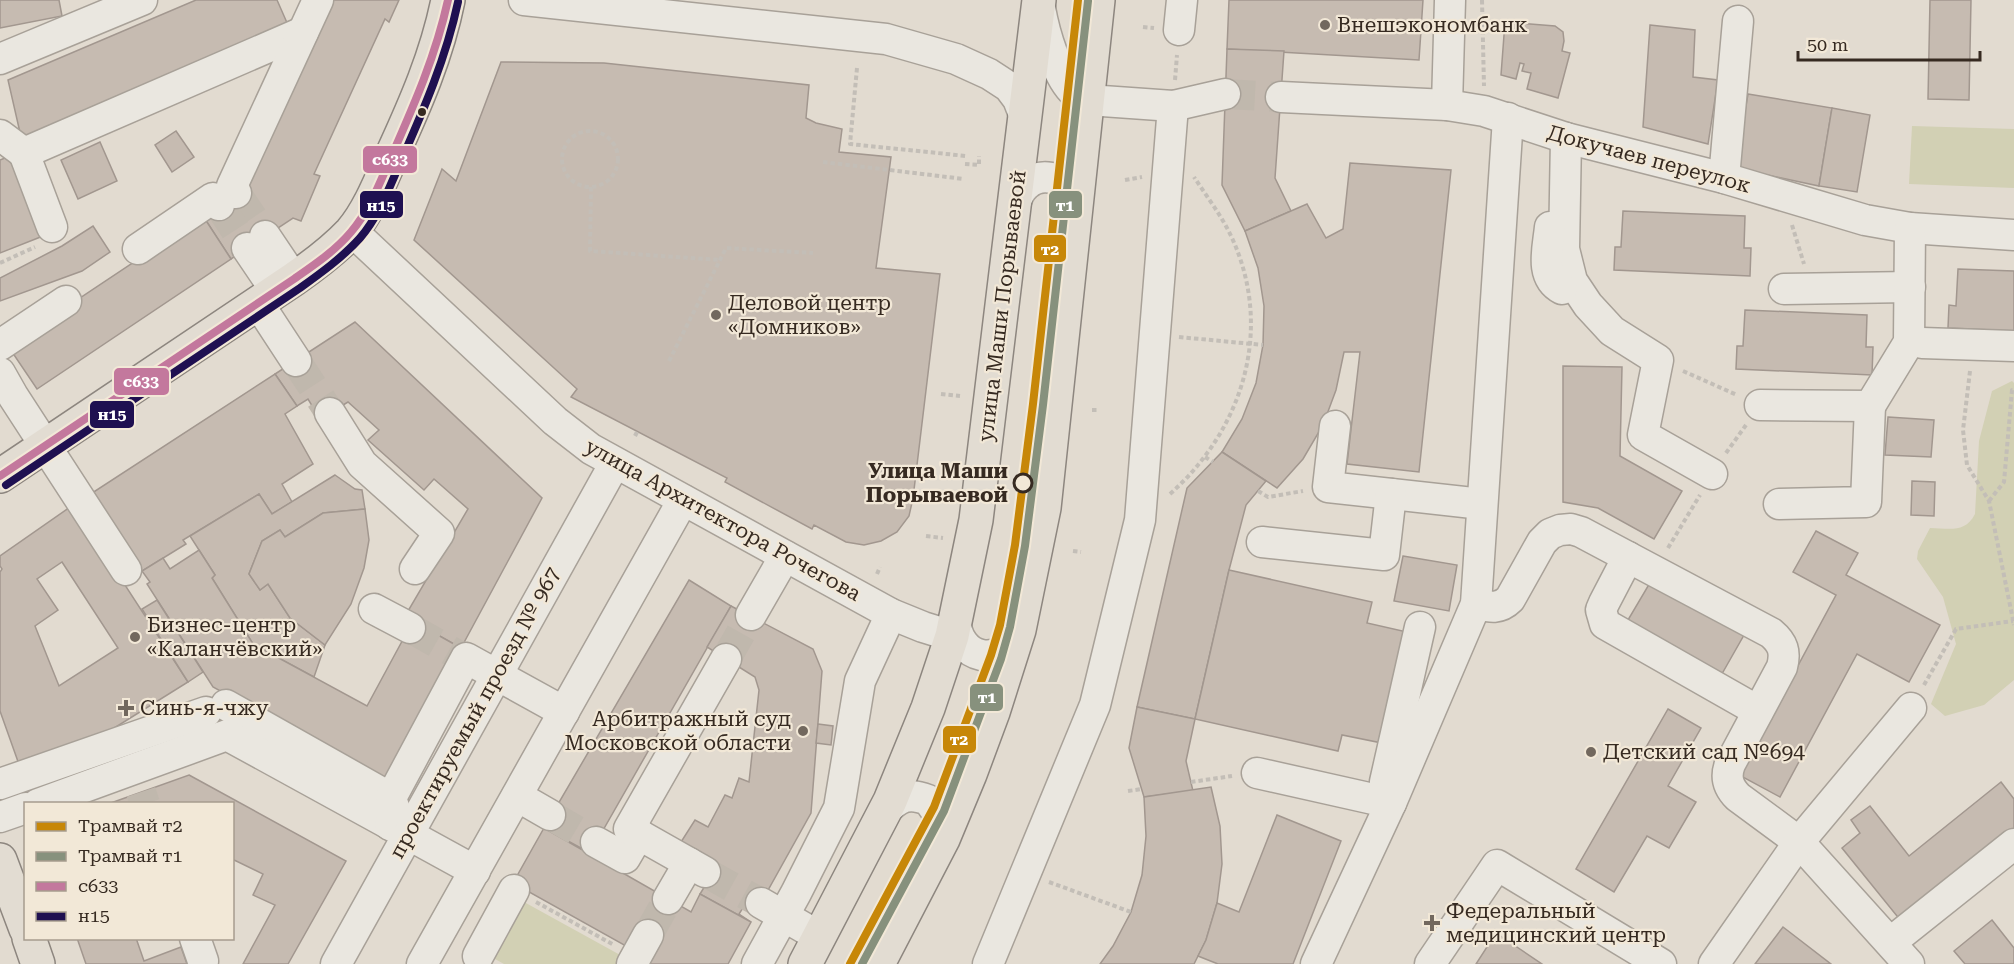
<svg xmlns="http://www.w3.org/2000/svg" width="2014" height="964" viewBox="0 0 2014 964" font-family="'Roboto Serif',serif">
<rect width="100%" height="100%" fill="#e2dbd0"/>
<g fill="#d2d0b4">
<polygon points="1912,126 2014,129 2014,188 1909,184"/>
<path d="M2012,381L2014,383V680L1984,705L1945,716L1931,704L1956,644L1943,597L1917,559L1918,551L1930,528C1948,528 1965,534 1975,514L1979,441L1992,391Z"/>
<polygon points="515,897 622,956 618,964 504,964 484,953"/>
</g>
<g fill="#c6bbb1" stroke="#a2978f" stroke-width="1.5" fill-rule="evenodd">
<polygon points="0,0 59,0 62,16 0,28"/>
<polygon points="196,0 277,0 288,25 28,140 21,137 8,80"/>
<polygon points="333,0 399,0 389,22 385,19 314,174 320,176 301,221 293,218 231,259 203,216"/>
<polygon points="1229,0 1423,0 1419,60 1227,49"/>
<polygon points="1930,0 1971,0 1969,100 1928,99"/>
<polygon points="1505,22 1555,26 1563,32 1564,41 1562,51 1570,53 1558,98 1527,89 1531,73 1522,71 1524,64 1520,63 1516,79 1501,75"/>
<polygon points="1650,25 1695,30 1693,77 1718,80 1708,144 1643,127"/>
<polygon points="1227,49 1284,51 1275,178 1291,211 1245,231 1222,185"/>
<polygon points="501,62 604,63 809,85 806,118 816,123 842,129 839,152 891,157 876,268 940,274 913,498 909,516 897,532 881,541 864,545 846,542 814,525 812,529 725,482 727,478 571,397 577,389 414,240 442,169 456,181"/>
<polygon points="1748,94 1832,108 1819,186 1735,168"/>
<polygon points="1832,108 1870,115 1857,192 1819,186"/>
<polygon points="176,131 194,157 172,172 155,145"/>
<polygon points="100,142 117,181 78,199 61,160"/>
<polygon points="12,155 43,236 0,253 0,160"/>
<polygon points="1350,163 1451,170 1419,472 1347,464 1360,352 1344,352 1336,390 1323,425 1303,459 1277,488 1222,452 1242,419 1256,383 1263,345 1264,306 1258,268 1245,231 1307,204 1326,238 1343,229"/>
<polygon points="1623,211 1745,216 1744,248 1751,248 1750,276 1614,270 1615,247 1621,247"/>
<polygon points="203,216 231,259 37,389 8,346"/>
<polygon points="93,226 110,252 82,271 0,301 0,278 62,246"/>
<polygon points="1958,269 2014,271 2014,331 1948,328 1949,305 1956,306"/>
<polygon points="1745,310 1867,315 1866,347 1873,347 1872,375 1736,369 1737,346 1743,346"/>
<polygon points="355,322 542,498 461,648 413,621 408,611 468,509 434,479 424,490 368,440 379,430 348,402 320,419 308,399 297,406 275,374"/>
<polygon points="1563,366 1622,367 1620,456 1682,491 1654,539 1598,508 1563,502"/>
<polygon points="275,374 297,406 285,414 313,464 282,484 292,502 272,514 259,494 183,540 186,544 139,573 89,495"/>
<polygon points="1888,417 1934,420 1931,457 1885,455"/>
<polygon points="1222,452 1266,481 1246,505 1229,570 1195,719 1137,707 1187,488"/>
<polygon points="335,475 355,489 362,490 365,509 323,513 285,537 280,530 262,541 249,574 260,590 268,584 290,618 325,645 314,677 253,644 212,578 215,575 190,536 259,494 272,514"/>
<polygon points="1912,481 1935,482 1934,516 1911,515"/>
<path d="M73,505L188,682L79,750L21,770L0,711V572L2,569L0,566V556ZM62,562L118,648L59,686L35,626L58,610L37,579Z"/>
<polygon points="365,509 369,540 364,568 351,604 325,645 290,618 268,584 260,590 249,574 262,541 280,530 285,537 323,513"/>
<polygon points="1816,531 1858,553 1846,575 1940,625 1909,682 1857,654 1780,797 1739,775 1836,595 1793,572"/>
<polygon points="199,550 215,575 212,578 253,644 367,706 413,621 461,648 389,784 213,687 147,584 150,582 142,571 163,558 170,569"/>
<polygon points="1403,556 1457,565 1449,611 1394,601"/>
<polygon points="1229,570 1372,602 1367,623 1407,632 1382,743 1342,735 1338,751 1195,719"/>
<polygon points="689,580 731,606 590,853 544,828"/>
<polygon points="1651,581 1744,635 1719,679 1625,625"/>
<polygon points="157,600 203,672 188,682 142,609"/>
<polygon points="731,606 813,649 822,671 811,813 757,910 746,903 739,914 751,922 700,894 708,881 681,842 695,820 708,827 725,795 732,798 739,778 749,782 759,690 755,677 707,647"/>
<polygon points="1137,707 1195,719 1186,761 1193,791 1144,797 1129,748"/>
<polygon points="1668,709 1701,728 1668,786 1696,802 1669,848 1647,836 1614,892 1576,869"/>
<polygon points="818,724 833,726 831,745 816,743"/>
<polygon points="189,775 346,861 288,964 243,964 275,905 253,895 263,874 232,859 232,804 108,804"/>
<polygon points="2001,782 2014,799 2014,831 1901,921 1842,848 1860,833 1851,820 1870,806 1909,856"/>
<polygon points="1211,787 1220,826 1222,864 1217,903 1206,940 1194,964 1100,964 1113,946 1131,912 1142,875 1146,836 1144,797"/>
<polygon points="1277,815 1341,841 1293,964 1218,964 1198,956 1206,940 1217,903 1239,912"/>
<polygon points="544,828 691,912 700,894 751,922 728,964 644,964 628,947 513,883"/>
<polygon points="1992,920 2014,948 2014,964 1965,964 1954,951"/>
<polygon points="1783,927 1831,964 1755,964"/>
<polygon points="1496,933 1542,964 1476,964"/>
<polygon points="77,938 136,938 144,961 181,947 187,964 86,964"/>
</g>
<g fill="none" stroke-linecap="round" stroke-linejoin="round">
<g stroke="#c0b8ad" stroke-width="30" stroke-dasharray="30 15" stroke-linecap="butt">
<polyline points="1225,94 1281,97"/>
<polyline points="236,193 265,236"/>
<polyline points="219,205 247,248"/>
<polyline points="296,361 330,413"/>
<polyline points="410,628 458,655"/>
<polyline points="726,659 751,615"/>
<polyline points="141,792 145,804"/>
<polyline points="550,815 596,842"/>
<polyline points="705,872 761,903"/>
<polyline points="648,935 668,899"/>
</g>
<defs>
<g id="minor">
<polyline points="524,0 886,39 956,59 989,74 1009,87 1018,99 1025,117"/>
<path d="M1040,8C1044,31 1057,78 1075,93C1079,96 1084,98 1088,100L1173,106L1225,94"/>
<polyline points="1179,30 1182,0"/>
<polyline points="0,59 142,0"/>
<polyline points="1281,97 1447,105 1484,111 1566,138 1724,178 1865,220 1910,228 2014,235"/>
<polyline points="1447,105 1450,0"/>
<polyline points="0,135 24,153 303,32"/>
<polyline points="1566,138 1564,249 1572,281 1588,305 1612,331 1658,360 1643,435 1712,474"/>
<polyline points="24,153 52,227"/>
<polyline points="1724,178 1738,21"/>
<polyline points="236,193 232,186 318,0"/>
<path d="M1016,201C1018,195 1021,189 1026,185C1040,172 1062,176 1071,193C1074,198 1075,205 1076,211"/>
<path d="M1550,227C1548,248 1539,277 1562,289"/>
<polyline points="352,231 555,421 591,449 891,614 923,627 952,636"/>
<polyline points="265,236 294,279"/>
<polyline points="247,248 276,291"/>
<polyline points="138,249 213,198 219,205"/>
<polyline points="1784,289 1910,287"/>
<polyline points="258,303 296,361"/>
<polyline points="1922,343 2014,346"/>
<polyline points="0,345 66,301"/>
<polyline points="0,373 13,396 126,570"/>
<polyline points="1760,405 1870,406 1909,342 1910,228"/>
<polyline points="330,413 362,464 439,533 415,569"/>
<polyline points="1335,426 1328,487 1482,504"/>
<polyline points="1779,504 1866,502 1870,406"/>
<polyline points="1262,542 1384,555 1391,494"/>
<polyline points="1628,557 1604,603 1601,610 1605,624 1758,711"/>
<path d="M1476,604C1489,607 1499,610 1510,599L1542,542L1550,534L1560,530L1571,529L1581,532L1628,557L1771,633C1783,643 1786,652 1782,667L1730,764C1725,777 1728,787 1738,797L1799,842L1909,964"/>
<polyline points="374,609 410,628"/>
<polyline points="751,615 785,556"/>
<path d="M955,617C956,661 1003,670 1019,630"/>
<polyline points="226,705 391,798"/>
<polyline points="1257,773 1391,803"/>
<polyline points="1385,782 1420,627"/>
<polyline points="0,784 206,712"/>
<polyline points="517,796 550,815"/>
<polyline points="38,804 227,735 475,871"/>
<path d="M885,811C899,797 908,792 928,800C939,813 942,822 943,839"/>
<polyline points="0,817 26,808"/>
<polyline points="390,825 396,813 391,798 466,658 564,712"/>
<polyline points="596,842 625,858 639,834"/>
<polyline points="705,872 629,829 726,659"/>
<polyline points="668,899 689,863"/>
<polyline points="761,903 820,937"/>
<polyline points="195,938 203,961"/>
<polyline points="1891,942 2014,844"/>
<polyline points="478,956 514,890"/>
<polyline points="336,964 615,463"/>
<polyline points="422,964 683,500"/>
<polyline points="632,964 648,935"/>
<polyline points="757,964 796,893 839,808 860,681 891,614"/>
<polyline points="988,964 1095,705 1140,520 1173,106"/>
<polyline points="1316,964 1391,803 1476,604 1508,118"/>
<polyline points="1430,964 1497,865 1661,964"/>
<polyline points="1714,964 1799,842 1911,708"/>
</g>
<g id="major">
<path d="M0,476L294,279C314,265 334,250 351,232C369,211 381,180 392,155C415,105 437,55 448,0"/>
<polyline points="0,860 26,929"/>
<polyline points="29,938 38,964"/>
<polyline points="805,964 890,801 928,708 952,636 976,520 1039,0"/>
<polyline points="878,964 943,839 970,774 993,712 1019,630 1044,508 1098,0"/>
</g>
</defs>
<use href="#minor" stroke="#a8a198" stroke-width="33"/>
<use href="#major" stroke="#8d867f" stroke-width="36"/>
<g stroke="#c3beb7" stroke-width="4" stroke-dasharray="4.5 3" stroke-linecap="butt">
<polyline points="1482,0 1484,86"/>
<polyline points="1143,27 1154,28"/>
<polyline points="857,68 850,144 966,156"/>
<polyline points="1175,80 1177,55"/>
<circle cx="590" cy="159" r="28"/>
<polyline points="823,162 964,179"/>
<polyline points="965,164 979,165 979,156"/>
<polyline points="1125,180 1142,177"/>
<polyline points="591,187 590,251 720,260"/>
<polyline points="1792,225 1804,264"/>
<polyline points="0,263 35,247"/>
<polyline points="1179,337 1263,345"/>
<polyline points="669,361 726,248 813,253"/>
<polyline points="1683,371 1737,395"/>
<polyline points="1970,371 1963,430 1967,465 1989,501 2014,625"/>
<polyline points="941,394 960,396"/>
<polyline points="1092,410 1098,410"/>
<polyline points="635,436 637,432"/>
<polyline points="1726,453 1746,425"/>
<polyline points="1205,457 1213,462"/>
<polyline points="1258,491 1268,497 1303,491"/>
<path d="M1170,494C1243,429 1274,330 1232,238C1222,216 1207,197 1194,177"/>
<polyline points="1989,501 2004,482 2012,390 2014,390"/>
<polyline points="926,536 943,538"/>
<polyline points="1668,548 1700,495"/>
<polyline points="1073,551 1081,552"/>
<polyline points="877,574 880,567"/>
<polyline points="1924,685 1956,629 2013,621"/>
<polyline points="1191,782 1232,776"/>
<polyline points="1128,791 1142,789"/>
<polyline points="1049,882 1131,912"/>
<polyline points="536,902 614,945"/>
</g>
<use href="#minor" stroke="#eae7e0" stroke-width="30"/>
<use href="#major" stroke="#e2dcd2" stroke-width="33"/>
<defs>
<path id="bus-1" d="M0,476L294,279C314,265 335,251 351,232C370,210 380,182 392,155C414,105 436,55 448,0"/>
<path id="bus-2" d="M6,485L300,288C321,273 343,257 360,238C379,216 389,188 401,161C424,109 446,58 458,2"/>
</defs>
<use href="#bus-1" stroke="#f2e8d7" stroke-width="12"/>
<use href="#bus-2" stroke="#f2e8d7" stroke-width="12"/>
<use href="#bus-1" stroke="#c3789d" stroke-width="8"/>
<use href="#bus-2" stroke="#1f1051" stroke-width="8"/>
<defs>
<polyline id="tram-1" points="850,964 934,807 991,655 1000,625 1015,545 1033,404 1078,0"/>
<polyline id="tram-2" points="862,964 944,811 1001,659 1010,627 1025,546 1043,405 1088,1"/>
</defs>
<use href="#tram-1" stroke="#f2e8d7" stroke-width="12"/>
<use href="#tram-2" stroke="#f2e8d7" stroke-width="12"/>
<use href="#tram-1" stroke="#c78708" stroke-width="8"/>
<use href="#tram-2" stroke="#87917d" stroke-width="8"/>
</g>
<g fill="#72685e" stroke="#f2e8d7" stroke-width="2">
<circle cx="1325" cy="25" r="6"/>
<circle cx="716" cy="315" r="6"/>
<circle cx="135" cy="637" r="6"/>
<path d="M123 699h6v6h6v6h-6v6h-6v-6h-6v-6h6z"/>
<circle cx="803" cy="731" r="6"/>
<circle cx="1591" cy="752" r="6"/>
<path d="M1429 914h6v6h6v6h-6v6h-6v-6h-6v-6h6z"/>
</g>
<circle fill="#362a21" stroke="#f2e8d7" stroke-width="2" cx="422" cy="112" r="5"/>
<circle fill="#f2e8d7" stroke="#362a21" stroke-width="3" cx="1023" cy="483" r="9"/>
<g text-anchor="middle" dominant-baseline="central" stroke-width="4.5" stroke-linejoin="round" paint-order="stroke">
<g font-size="21" fill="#362a21" stroke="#f2e8d7" text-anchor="start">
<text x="1337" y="25">Внешэкономбанк</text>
<text x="728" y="303">Деловой центр<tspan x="728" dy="24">«Домников»</tspan></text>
<text x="147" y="625">Бизнес-центр<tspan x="147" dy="24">«Каланчёвский»</tspan></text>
<text x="140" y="708">Синь-я-чжу</text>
<text x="791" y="719" text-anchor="end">Арбитражный суд<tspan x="791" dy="24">Московской области</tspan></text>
<text x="1603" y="752">Детский сад №694</text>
<text x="1446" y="911">Федеральный<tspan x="1446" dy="24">медицинский центр</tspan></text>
</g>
<g font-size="21" fill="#362a21" stroke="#f2e8d7">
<text transform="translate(1649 159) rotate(15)">Докучаев переулок</text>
<text transform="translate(1002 306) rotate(-83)">улица Маши Порываевой</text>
<text transform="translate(723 520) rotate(29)">улица Архитектора Рочегова</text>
<text transform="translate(475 713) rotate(-61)">проектируемый проезд № 967</text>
</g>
<g font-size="21" font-weight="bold" fill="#362a21" stroke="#f2e8d7" text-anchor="end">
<text x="1008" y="471">Улица Маши<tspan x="1008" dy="24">Порываевой</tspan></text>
</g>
</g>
<g stroke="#f2e8d7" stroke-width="2">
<rect x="362" y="145" width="56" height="29" rx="6" fill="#c3789d"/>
<rect x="1048" y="190" width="35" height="29" rx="6" fill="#87917d"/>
<rect x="359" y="190" width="45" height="29" rx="6" fill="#1f1051"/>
<rect x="1033" y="234" width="34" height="29" rx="6" fill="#c78708"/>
<rect x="113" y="367" width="57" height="29" rx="6" fill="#c3789d"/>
<rect x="89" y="400" width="46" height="29" rx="6" fill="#1f1051"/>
<rect x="969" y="683" width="35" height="29" rx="6" fill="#87917d"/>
<rect x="942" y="725" width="35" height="29" rx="6" fill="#c78708"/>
</g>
<g font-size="16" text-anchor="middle" font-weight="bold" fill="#fff">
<text x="390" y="165">с633</text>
<text x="1065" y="211">т1</text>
<text x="381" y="211">н15</text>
<text x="1050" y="255">т2</text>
<text x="141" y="387">с633</text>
<text x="112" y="420">н15</text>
<text x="987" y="703">т1</text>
<text x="959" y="745">т2</text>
</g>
<rect x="24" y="802" width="210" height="138" fill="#f2e8d7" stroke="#a79c8e" stroke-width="1.5"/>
<rect x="36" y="822" width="30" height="9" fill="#c78708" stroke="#a79c8e" stroke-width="1.5"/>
<text x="78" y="832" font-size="18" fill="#362a21">Трамвай т2</text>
<rect x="36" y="852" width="30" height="9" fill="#87917d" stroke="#a79c8e" stroke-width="1.5"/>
<text x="78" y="862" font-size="18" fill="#362a21">Трамвай т1</text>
<rect x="36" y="882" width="30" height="9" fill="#c3789d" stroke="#a79c8e" stroke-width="1.5"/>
<text x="78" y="892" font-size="18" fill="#362a21">с633</text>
<rect x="36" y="912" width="30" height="9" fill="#1f1051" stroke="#a79c8e" stroke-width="1.5"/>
<text x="78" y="922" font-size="18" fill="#362a21">н15</text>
<path d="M1798 51v9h182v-9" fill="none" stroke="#362a21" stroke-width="3"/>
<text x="1807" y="51" font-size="18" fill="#362a21" stroke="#f2e8d7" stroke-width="4.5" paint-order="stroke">50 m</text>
</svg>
